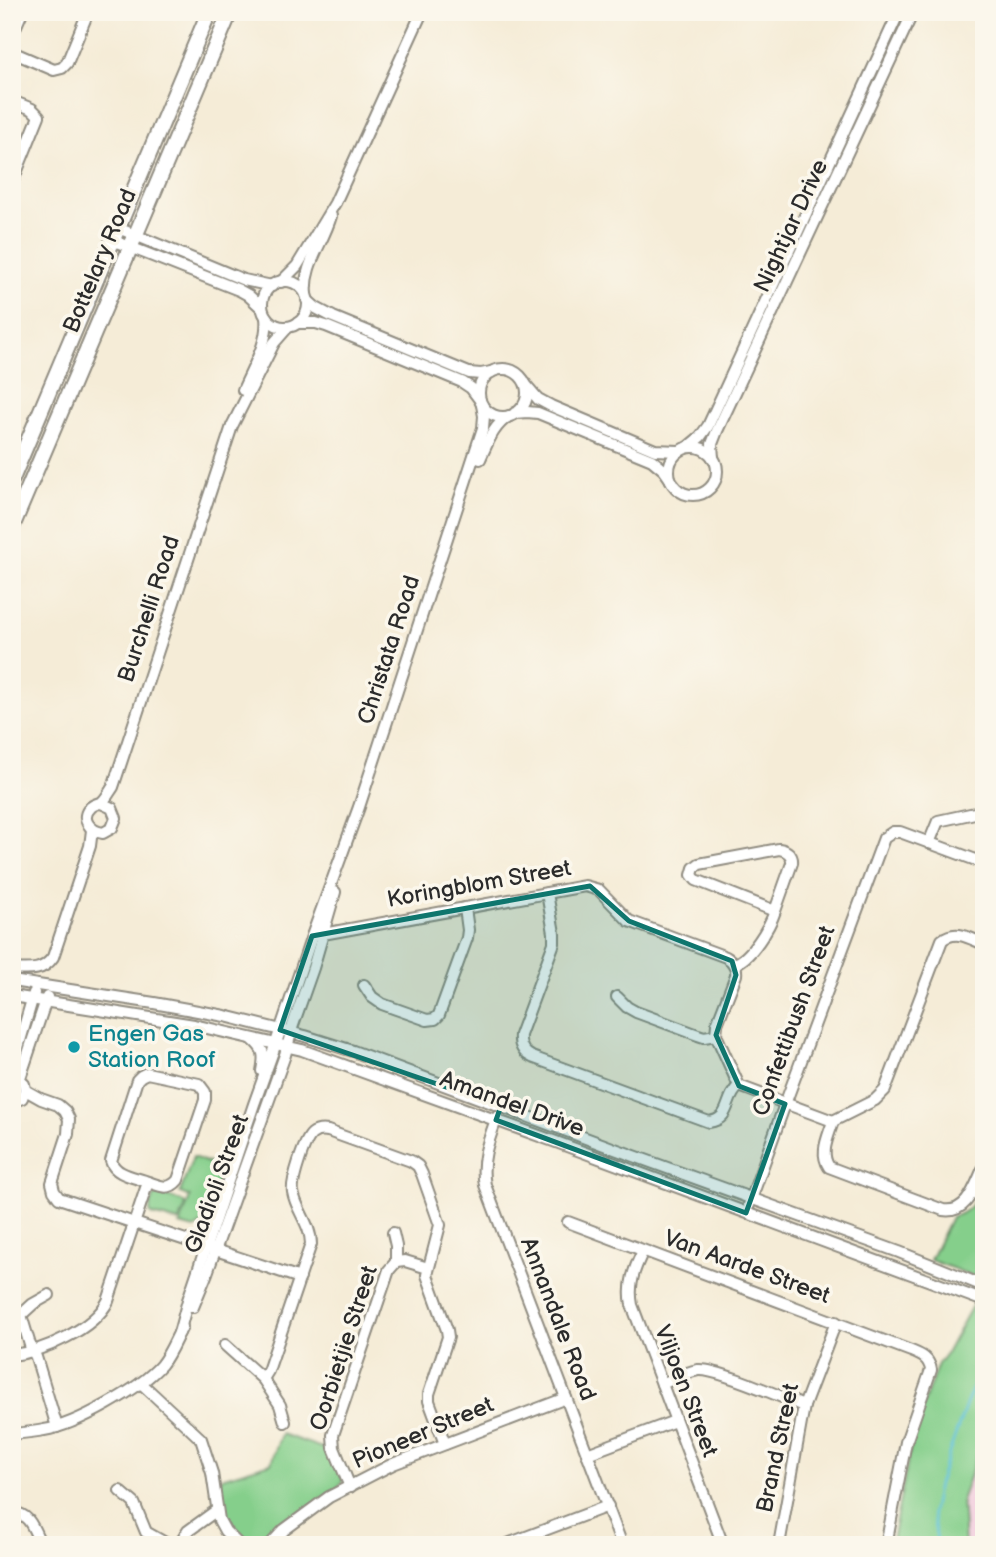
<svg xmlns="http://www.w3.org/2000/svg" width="996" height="1557" viewBox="0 0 996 1557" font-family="'Balsamiq Sans',sans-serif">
<rect width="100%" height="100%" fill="#fbf7ec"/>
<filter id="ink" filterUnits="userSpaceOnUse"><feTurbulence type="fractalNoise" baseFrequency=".0143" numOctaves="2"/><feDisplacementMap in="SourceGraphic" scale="14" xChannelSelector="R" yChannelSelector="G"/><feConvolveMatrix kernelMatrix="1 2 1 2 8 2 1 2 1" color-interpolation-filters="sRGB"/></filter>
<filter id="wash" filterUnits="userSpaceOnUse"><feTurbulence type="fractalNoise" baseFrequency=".00686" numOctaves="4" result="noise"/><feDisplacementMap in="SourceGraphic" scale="28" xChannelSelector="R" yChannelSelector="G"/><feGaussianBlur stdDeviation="1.57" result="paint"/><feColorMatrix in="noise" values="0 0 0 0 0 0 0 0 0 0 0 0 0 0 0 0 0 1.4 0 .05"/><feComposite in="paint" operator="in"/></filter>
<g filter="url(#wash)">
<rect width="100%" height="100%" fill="#f5ecd7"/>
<polygon fill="#f3cfdf" points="984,1434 984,1545 965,1545 961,1498"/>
<g fill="#85cf8b" stroke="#587d5b" stroke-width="2">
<polygon points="193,1157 222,1168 202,1224 194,1229 180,1225 190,1197 180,1193"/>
<path d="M984,1181V1280L930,1260L951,1217C971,1213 976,1198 984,1181Z"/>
<path d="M159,1194L184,1202L186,1206L179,1222L152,1215C147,1210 152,1203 154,1197Z"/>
<polygon points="979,1293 984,1295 984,1434 962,1498 965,1545 891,1545 914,1430 938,1364 947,1352"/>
<polygon points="281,1434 322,1448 330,1445 343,1480 339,1487 273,1534 264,1545 245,1545 224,1521 218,1479 271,1463"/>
</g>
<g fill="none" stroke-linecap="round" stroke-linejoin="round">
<polyline stroke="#5cc1da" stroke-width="2.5" points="938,1545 932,1513 938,1484 967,1402 984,1363"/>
</g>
</g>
<g filter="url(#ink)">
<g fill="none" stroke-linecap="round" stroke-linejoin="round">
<defs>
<g id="minor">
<polyline points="12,35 22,12"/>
<polyline points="12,52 54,70 62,68 67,63 88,12"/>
<polyline points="12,101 32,109 39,116 12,183"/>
<polyline points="118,228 244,280 272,286"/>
<polyline points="112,240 239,290 248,295 262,308"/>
<circle cx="285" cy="304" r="23"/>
<polyline points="281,282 297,266 335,203 422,12"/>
<path d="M306,295C303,265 323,244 331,216"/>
<polyline points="307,300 316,308 333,317 469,373 481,374 491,372"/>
<polyline points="298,323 316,323 326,326 462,382 471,388 480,400"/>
<circle cx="503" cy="393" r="24"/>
<polyline points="526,385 538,399 551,406 655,450 679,451"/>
<path d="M243,390C253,367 269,342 266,317"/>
<polyline points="515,413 527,412 538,413 652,460 664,470 671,480"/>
<polyline points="688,447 700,437 708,426 899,12"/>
<circle cx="693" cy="471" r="24"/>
<polyline points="713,458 712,444 717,431 913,12"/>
<path d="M480,459C488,442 493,426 509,416"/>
<path d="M101,803L112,808L116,818L112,828L103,833C90,831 79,818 91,807C94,804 98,804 102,802C106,799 110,791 113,787L232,426L274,343L288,327"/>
<polyline points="929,843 938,821 984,811"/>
<path d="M547,893L554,933V943L520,1035C519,1045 523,1053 532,1057L709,1122C732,1119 724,1098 739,1086"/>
<path d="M312,936L585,886L599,890L629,921L726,957C733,961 737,967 736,975L717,1024L716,1035L739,1086L833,1121L875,1100L885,1090L942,940C956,929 969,938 984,944"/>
<path d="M734,964C751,959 770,926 775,911L696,880L692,875L694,868L699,864L779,849C787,850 793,855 792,863L775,911"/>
<path d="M12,969C29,970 43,972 53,957L90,846L92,830"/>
<polyline points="12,981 154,1003 225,1016 305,1036 353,1051 615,1149 899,1252 984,1286"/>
<polyline points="364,985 372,997 382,1004 427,1020 435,1019 439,1015 467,938 468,930 465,908"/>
<polyline points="12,996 194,1025 302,1050 556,1142 984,1301"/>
<polyline points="617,997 627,1007 636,1012 698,1035 704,1037 716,1035"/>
<path d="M252,1039C265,1050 265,1055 262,1071"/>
<polyline points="12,1068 34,993"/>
<polyline points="20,1078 47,997"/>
<polyline points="25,1090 41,1099 58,1105 65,1111 69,1119 68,1134 52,1183 54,1191 59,1198 300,1278"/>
<polyline points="12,1102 22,1098 25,1090 24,1084"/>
<path d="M497,1117C489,1139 480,1161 485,1185L622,1545"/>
<path d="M833,1121C829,1136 819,1152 829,1167L943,1210C968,1214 975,1185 984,1167"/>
<polyline points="749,1205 785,1104 884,838 893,832 900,832 984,863"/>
<path d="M568,1222L911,1351C921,1355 929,1358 931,1370L906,1442L886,1545"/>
<path d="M643,1251C634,1269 628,1285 632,1305L723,1545"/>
<polyline points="396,1262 405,1261 428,1268"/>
<polyline points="49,1295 33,1304 21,1315 30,1345 36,1357 57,1427"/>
<polyline points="193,1307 207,1273 285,1055 293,1025 313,968 335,892"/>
<polyline points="179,1333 188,1300 254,1104 276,1043 312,936 359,807 483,428 484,416 482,405"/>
<polyline points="225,1345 263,1379 280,1405 285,1422"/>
<path d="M12,1355C42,1352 94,1329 108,1301L148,1182C135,1177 115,1175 111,1161L137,1080L141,1076L147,1073L199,1084L205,1092V1100L178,1180C169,1191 160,1186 148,1182"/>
<path d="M263,1379L268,1371L311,1244C311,1225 296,1210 293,1192C291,1182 304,1141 312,1134C317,1130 322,1130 328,1131L411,1161L418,1166L422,1174L440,1225L427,1275L447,1330L448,1337L429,1394V1401L445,1444"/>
<polyline points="141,1383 201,1439 212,1473 219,1520 225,1531 239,1545"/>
<path d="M662,1384C673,1379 686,1372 698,1370C717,1368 783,1398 804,1406"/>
<path d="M12,1434C23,1433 34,1432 44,1430C76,1425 140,1389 161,1365C170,1354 175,1340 182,1327"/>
<polyline points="587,1454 675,1421"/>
<polyline points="350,1487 334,1448 333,1435 389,1270 396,1262 396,1246 393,1233"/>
<polyline points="120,1491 134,1503 146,1532 169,1545"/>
<path d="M12,1513C30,1512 34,1531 41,1545"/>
<polyline points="179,1545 188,1531 217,1510"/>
<polyline points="270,1545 284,1530 329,1497 393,1464 566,1398"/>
<polyline points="505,1545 608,1506"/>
<polyline points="779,1545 804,1406 836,1322"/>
</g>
<g id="major">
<polyline points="12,479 209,12"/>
<polyline points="12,527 230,12"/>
</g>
</defs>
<use href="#minor" stroke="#908c81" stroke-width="14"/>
<use href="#major" stroke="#908c81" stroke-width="18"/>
<use href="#minor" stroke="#fff" stroke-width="10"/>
<use href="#major" stroke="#fff" stroke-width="14"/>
</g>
</g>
<path fill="#0f766e" fill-opacity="0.2" stroke="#0f766e" stroke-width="5" stroke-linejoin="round" d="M590,886L629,921L732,961L736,975L716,1035L739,1086L785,1104L746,1213L496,1120L501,1106L280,1030L312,936Z"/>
<circle fill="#0f9aa8" stroke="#fbf7ec" stroke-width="2.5" cx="74" cy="1047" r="7"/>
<g text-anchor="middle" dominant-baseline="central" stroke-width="7" stroke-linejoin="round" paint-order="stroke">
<g font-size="23" fill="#2b2b2b" stroke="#fbf7ec">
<text transform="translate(791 226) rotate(-65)">Nightjar Drive</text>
<text transform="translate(100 261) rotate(-67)">Bottelary Road</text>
<text transform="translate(149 609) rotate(-72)">Burchelli Road</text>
<text transform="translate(389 650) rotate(-72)">Christata Road</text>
<text transform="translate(479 884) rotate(-10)">Koringblom Street</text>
<text transform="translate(794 1021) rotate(-70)">Confettibush Street</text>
<text transform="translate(512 1104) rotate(20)">Amandel Drive</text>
<text transform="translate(217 1184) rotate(-70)">Gladioli Street</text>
<text transform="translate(747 1267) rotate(20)">Van Aarde Street</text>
<text transform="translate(558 1319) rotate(69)">Annandale Road</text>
<text transform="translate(344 1348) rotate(-72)">Oorbietjie Street</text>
<text transform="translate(686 1391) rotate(69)">Viljoen Street</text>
<text transform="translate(423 1433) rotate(-23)">Pioneer Street</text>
<text transform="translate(778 1448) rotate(-78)">Brand Street</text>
</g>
<g font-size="23" fill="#0d838f" stroke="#fbf7ec" text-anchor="start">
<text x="88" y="1034">Engen Gas<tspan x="88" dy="26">Station Roof</tspan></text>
</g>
</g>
<rect width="996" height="1557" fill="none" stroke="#fbf7ec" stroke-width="42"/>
</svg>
